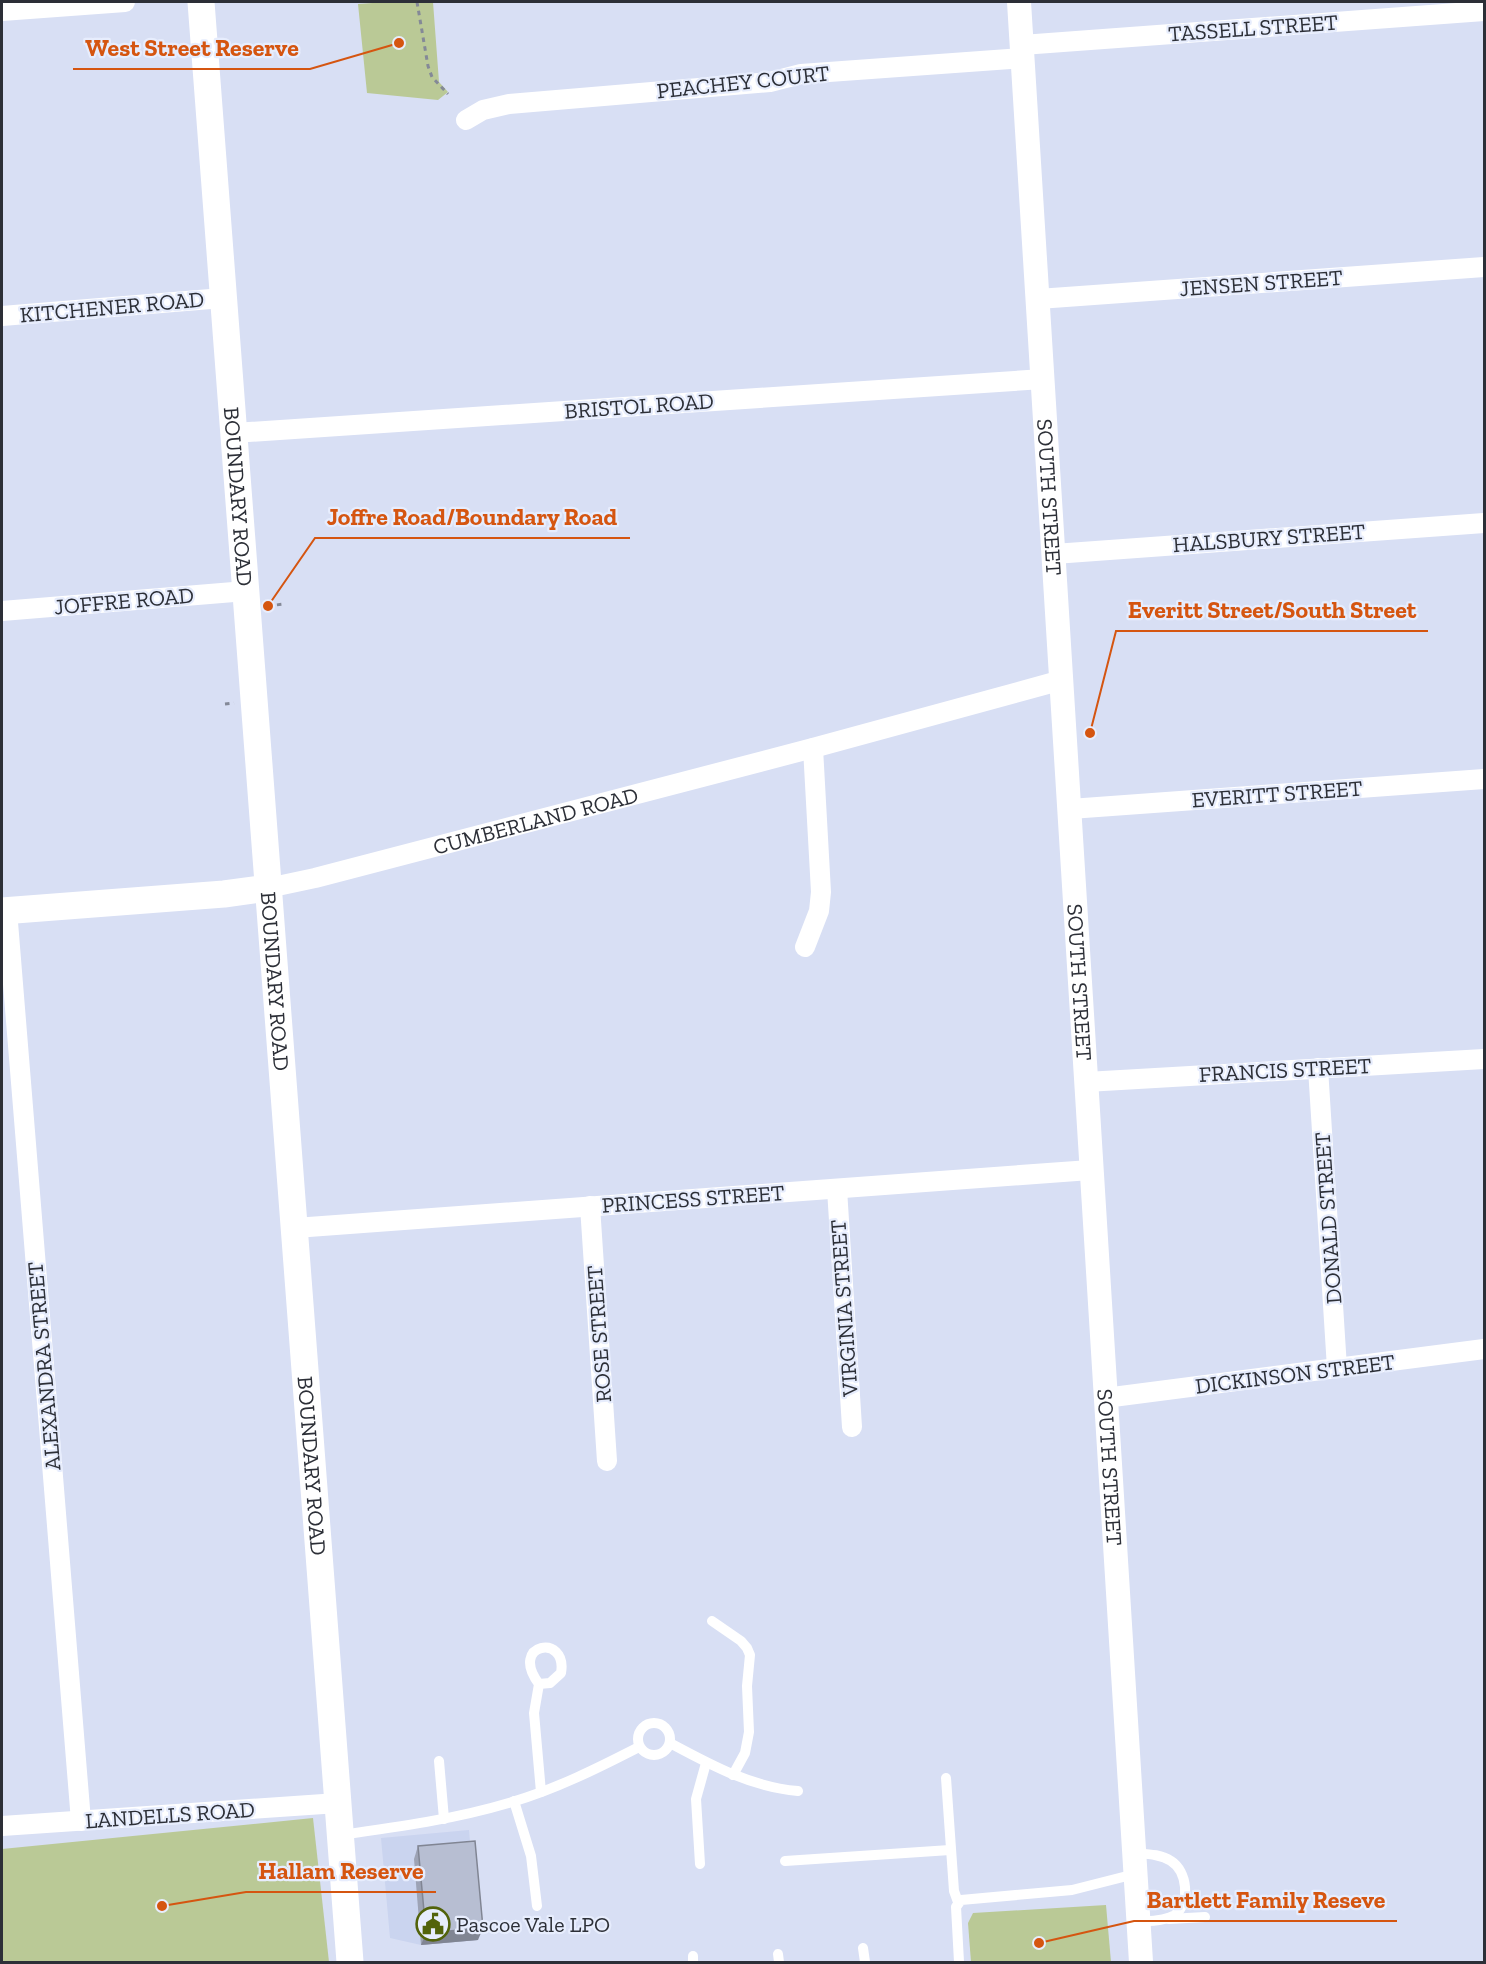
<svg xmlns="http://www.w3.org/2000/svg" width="1486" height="1964" viewBox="0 0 1486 1964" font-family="'Zilla Slab',serif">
<rect width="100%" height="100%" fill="#d8dff4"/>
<polygon fill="#cad4ef" points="469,1830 478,1940 421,1945 390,1938 381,1838"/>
<g fill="#bac996">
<polygon points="387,2 433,2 439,82 448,92 438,100 367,93 358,4"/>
<polygon points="313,1818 329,1962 2,1962 2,1849"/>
<polygon points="1106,1905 1111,1962 971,1962 968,1923 973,1913"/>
</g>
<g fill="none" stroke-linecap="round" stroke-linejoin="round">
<g stroke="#848997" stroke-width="3" stroke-dasharray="4.5 4.5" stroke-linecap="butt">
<polyline points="417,2 428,66 432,77 448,94"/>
<polyline points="268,606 284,604"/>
<polyline points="225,704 234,703"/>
</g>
<g stroke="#fff" stroke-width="10">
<polyline points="712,1621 741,1641 747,1648 750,1655 747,1686 749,1732 745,1753 733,1775"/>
<path d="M539,1684L550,1683L561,1673C568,1633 508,1643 539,1684L534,1713L541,1792"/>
<circle cx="654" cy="1739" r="16"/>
<path d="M670,1743C711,1765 751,1787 798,1791"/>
<polyline points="439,1761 444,1819"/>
<polyline points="946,1778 954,1891 958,1902"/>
<polyline points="514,1801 531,1856 537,1906"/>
<path d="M340,1835C398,1827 456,1819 512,1802C556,1789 598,1768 639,1747"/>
<path d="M1134,1853C1146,1854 1161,1854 1171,1861C1187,1871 1191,1902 1175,1915C1165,1921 1149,1921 1138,1922"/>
<polyline points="785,1861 950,1850"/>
<polyline points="700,1864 696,1799 706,1763"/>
<polyline points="1169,1919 1205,1917"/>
<polyline points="863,1948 865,1962"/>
<polyline points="778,1954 779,1962"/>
<polyline points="693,1956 693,1962"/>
<polyline points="959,1962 956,1907 961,1900 1072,1890 1135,1874"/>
</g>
<g stroke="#fff" stroke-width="20">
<polyline points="2,11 125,2"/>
<polyline points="1022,45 1484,11"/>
<polyline points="466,120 483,110 509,104 770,82 801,74 1023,58"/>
<polyline points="1038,299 1484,267"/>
<polyline points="2,316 223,298"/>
<polyline points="234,433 1043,379"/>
<polyline points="1054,554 1484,523"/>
<polyline points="2,611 246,591"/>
<polyline points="1070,809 1484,779"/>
<path id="s1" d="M268,888L315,878L813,748L1062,680"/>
<polyline points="7,910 81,1821"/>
<polyline points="805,947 819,911 821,892 813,748"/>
<polyline points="1318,1068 1337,1368"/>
<polyline points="1086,1082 1484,1059"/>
<polyline points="837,1189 852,1427"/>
<polyline points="590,1206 607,1461"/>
<polyline points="295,1228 1090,1170"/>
<polyline points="1105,1398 1484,1349"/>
<polyline points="2,1826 338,1803"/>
</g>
<path stroke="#fff" stroke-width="24" id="s2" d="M1019,2L1141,1962"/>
<g stroke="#fff" stroke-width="27">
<path id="s3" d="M201,2L350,1962"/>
<polyline points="2,911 224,894 268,888"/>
</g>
</g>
<polygon fill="#9da3b5" points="418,1846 478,1940 421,1945 414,1859"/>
<polygon fill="#808593" points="483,1928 478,1940 421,1945 426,1933"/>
<polygon fill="#b7bed2" stroke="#808593" stroke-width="1.5" points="475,1841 483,1928 426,1933 418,1846"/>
<defs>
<symbol id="civic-ring" viewBox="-11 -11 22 22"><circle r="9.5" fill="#e7edfd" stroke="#52630b" stroke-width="1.5"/><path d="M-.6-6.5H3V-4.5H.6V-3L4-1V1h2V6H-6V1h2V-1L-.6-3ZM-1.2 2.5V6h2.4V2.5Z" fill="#52630b"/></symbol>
</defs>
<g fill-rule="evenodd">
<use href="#civic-ring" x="414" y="1905" width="38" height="38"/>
</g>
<g text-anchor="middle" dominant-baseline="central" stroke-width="4.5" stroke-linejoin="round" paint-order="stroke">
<g font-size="22" fill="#2c2f37" stroke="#e7edfd">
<text transform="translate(1253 28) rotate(-4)">TASSELL STREET</text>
<text transform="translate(743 82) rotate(-6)">PEACHEY COURT</text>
<text transform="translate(1261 283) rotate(-4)">JENSEN STREET</text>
<text transform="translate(112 307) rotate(-5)">KITCHENER ROAD</text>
<text transform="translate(639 406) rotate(-4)">BRISTOL ROAD</text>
<text stroke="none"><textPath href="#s3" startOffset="496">BOUNDARY ROAD</textPath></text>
<text stroke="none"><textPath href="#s2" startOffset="496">SOUTH STREET</textPath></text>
<text transform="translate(1269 538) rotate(-4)">HALSBURY STREET</text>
<text transform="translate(124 601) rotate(-5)">JOFFRE ROAD</text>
<text transform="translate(1277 794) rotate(-4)">EVERITT STREET</text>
<text stroke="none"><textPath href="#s1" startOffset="276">CUMBERLAND ROAD</textPath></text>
<text stroke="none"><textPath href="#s3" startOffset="982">BOUNDARY ROAD</textPath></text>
<text stroke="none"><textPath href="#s2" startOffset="982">SOUTH STREET</textPath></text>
<text transform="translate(1285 1070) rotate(-3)">FRANCIS STREET</text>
<text transform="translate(693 1199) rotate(-4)">PRINCESS STREET</text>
<text transform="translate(1328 1218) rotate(-94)">DONALD STREET</text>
<text transform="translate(844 1308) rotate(-94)">VIRGINIA STREET</text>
<text transform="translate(599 1334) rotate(-94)">ROSE STREET</text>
<text transform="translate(44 1366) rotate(-95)">ALEXANDRA STREET</text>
<text transform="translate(1295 1374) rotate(-7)">DICKINSON STREET</text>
<text stroke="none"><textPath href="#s3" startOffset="1468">BOUNDARY ROAD</textPath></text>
<text stroke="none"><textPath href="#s2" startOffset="1468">SOUTH STREET</textPath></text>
<text transform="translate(170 1815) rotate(-4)">LANDELLS ROAD</text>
</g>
<g font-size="22" fill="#2c2f37" stroke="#e7edfd" text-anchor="start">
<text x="456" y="1924">Pascoe Vale LPO</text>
</g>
</g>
<path fill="none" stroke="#d55510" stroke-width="2" d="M399 43L310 69H73M268 606L315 538H630M1090 733L1116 631H1428M162 1906L246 1892H436M1039 1943L1134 1921H1397"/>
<g fill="#d55510" stroke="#e7edfd" stroke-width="2">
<circle cx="399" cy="43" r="6"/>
<circle cx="268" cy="606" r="6"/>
<circle cx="1090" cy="733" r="6"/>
<circle cx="162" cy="1906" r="6"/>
<circle cx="1039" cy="1943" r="6"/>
</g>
<g font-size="24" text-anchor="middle" font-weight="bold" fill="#d55510" stroke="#e7edfd" stroke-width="4.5" stroke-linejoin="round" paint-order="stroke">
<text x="192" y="56">West Street Reserve</text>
<text x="472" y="525">Joffre Road/Boundary Road</text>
<text x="1272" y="618">Everitt Street/South Street</text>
<text x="341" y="1879">Hallam Reserve</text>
<text x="1266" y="1908">Bartlett Family Reseve</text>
</g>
<rect width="1486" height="1964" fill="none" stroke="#2c2f37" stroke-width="6"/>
</svg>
